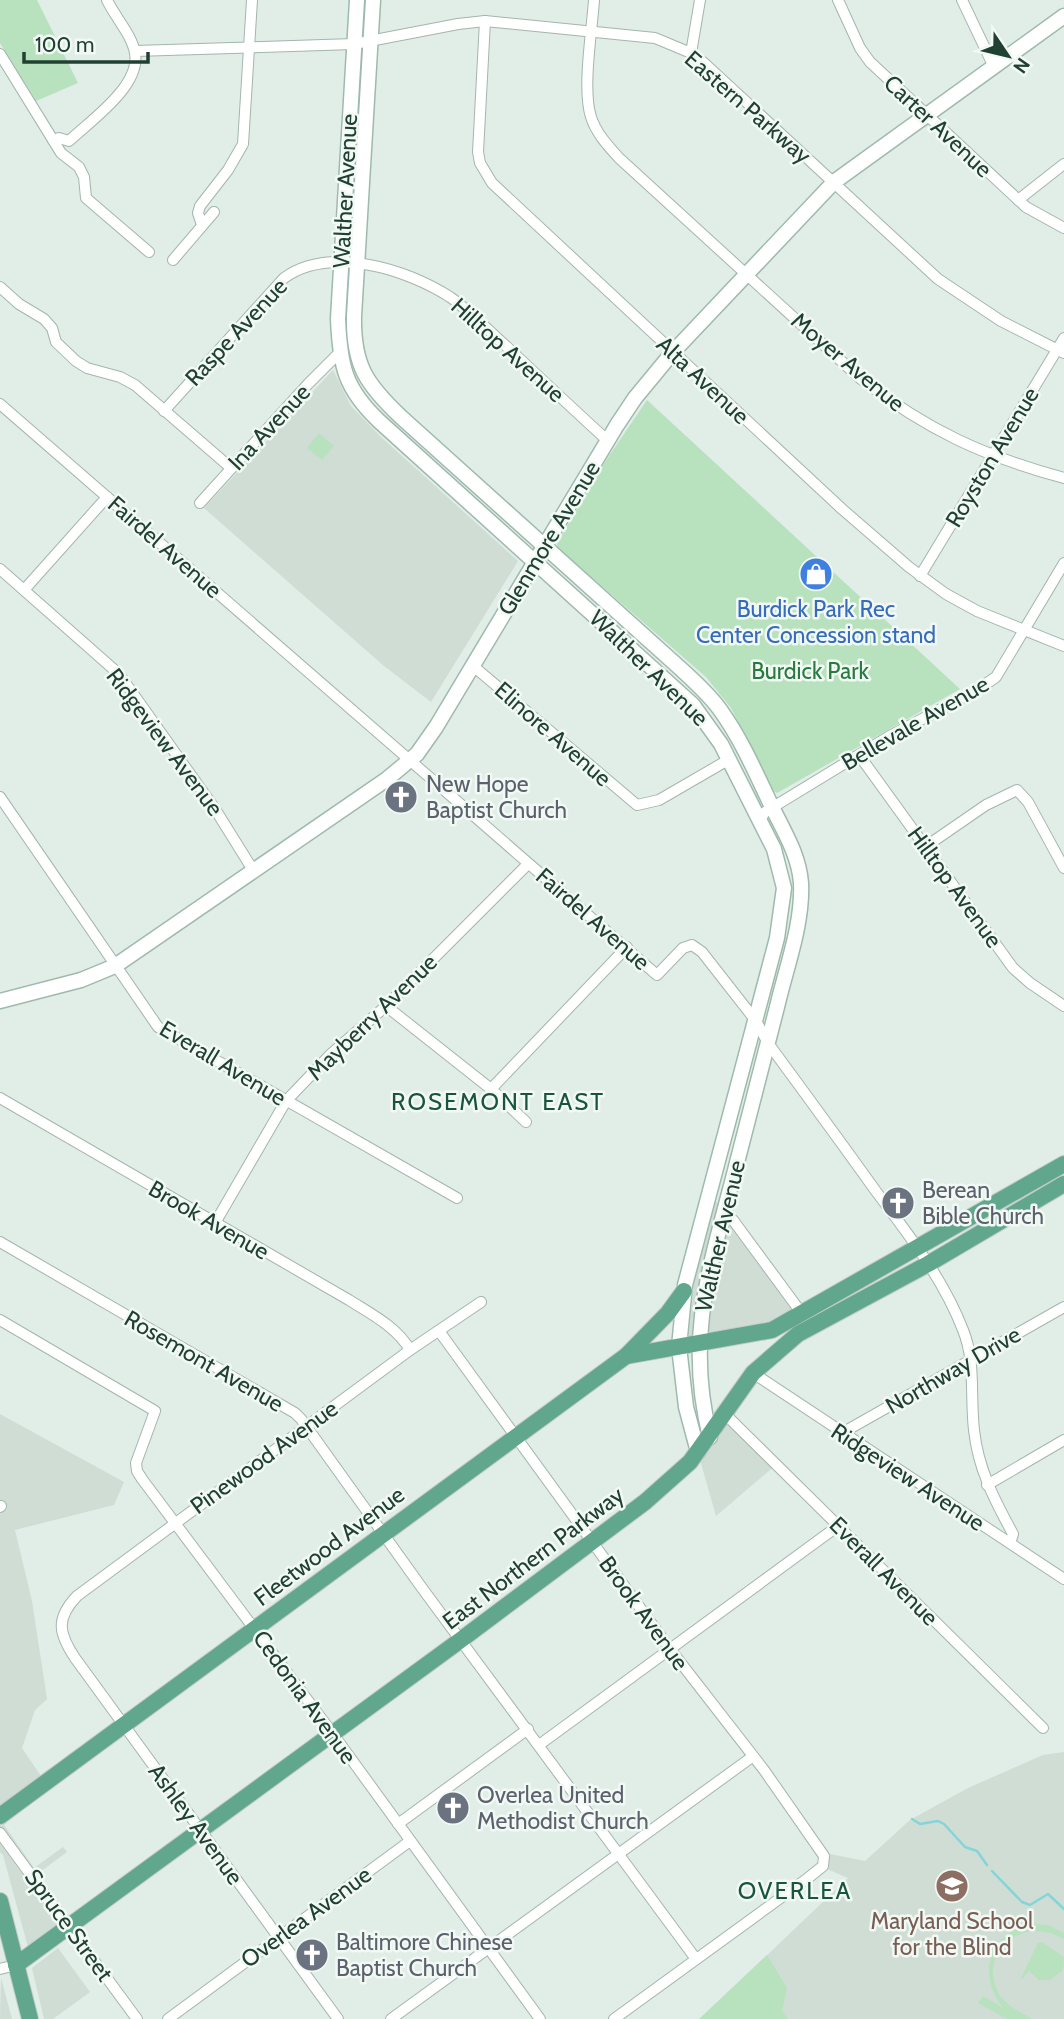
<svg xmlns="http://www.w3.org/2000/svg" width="1064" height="2019" viewBox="0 0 1064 2019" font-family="Cabin,sans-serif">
<rect width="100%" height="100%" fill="#e1ede7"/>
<g fill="#cfddd5">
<polygon points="333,370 351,406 381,437 518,561 431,702 384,666 204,508"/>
<polygon points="714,1199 800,1314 767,1329 688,1345 694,1281"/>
<polygon points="725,1413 777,1464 716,1516 697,1449"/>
<polygon points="0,1414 124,1482 114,1505 15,1530 32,1601 47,1699 35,1710 22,1748 49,1788 4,1825 34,1868 63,1847 67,1852 29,1880 58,1924 28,1947 3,1855 0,1852"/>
<polygon points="1064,1752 1064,2019 700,2019 848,1878 827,1869 830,1854 865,1861 910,1820 968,1788 1043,1755"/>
<polygon points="58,1948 90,1992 53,2019 44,2019 32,1968"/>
<polygon points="1,1978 12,2019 0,2019"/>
</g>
<g fill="#b8e1be">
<polygon points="0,0 37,0 78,83 36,101 0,43"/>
<polygon points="647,400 960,689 777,793 773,791 731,708 706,677 557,547 557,543 605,462"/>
<polygon points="319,433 334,446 322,460 307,448"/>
<path d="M1033,1924L1048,1925L1064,1933V1939C1019,1913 974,1957 1001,1997C1009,2007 1022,2013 1032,2019H1007L978,2003L983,1996L1003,2008C977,1975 988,1932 1033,1924Z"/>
<polygon points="1042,1942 1064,1957 1063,1970 1050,1980 1039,1980 1029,1971 1022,1979 1021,1978 1038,1943"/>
<polygon points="767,1955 787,1988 782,2011 788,2019 699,2019"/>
</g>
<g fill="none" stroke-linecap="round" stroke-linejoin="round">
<g stroke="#84d5d8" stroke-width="2.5">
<polyline points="912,1819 920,1824 938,1821 944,1824 965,1847 977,1851 987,1865"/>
<polyline points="992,1871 1022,1902 1030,1905 1048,1894 1064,1909"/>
</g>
<defs>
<g id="street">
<path d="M594,0C592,31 582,89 591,117C596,133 608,146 619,158L861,379C927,430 983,456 1064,478"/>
<polyline points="838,0 860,48 870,62 1026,207 1064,228"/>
<polyline points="962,0 993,65"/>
<polyline points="485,21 478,152 480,163 492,183 842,509 909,567 946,594 977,611 1064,646"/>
<polyline points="135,51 354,44 458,24 485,21 655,38 691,53 704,63 938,279 1001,321 1064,353"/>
<polyline points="691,53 700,0"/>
<polyline points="0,54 61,153 79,167 84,177 86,198 149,252"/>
<path d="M53,140L59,138L69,141C90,121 141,86 135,53C132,35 115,17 107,0"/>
<polyline points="1018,200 1064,164"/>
<polyline points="202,225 198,213 200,206 228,170 243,144 252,0"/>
<polyline points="173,260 214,212"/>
<polyline points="0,287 19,304 44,319 52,328 56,342 76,361 87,368 120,377 135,385 231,468"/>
<path d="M0,404L657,975L683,948L692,945L702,952L756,1021L768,1043C804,1092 840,1141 875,1190C908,1234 943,1278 963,1330C976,1362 970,1396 974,1430C978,1469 995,1501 1013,1534L1010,1543"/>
<path d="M164,411L284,278C329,245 407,269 450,297C470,311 488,330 506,346C540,378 574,410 608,441"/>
<polyline points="200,503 308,384 340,352"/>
<polyline points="0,569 119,674 215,809 253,870"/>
<polyline points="920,576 1064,338"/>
<polyline points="24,590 107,497"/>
<polyline points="472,665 637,805 659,800 728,760"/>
<polyline points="859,755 1013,968 1030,983 1064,1006"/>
<polyline points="0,797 158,1027 457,1198"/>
<polyline points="760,820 765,812 888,737 977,690 996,677 1064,563"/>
<polyline points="925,847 986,805 1017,790 1028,802 1064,868"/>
<polyline points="386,1006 491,1089 526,1122"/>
<polyline points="491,1089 627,947"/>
<path d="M0,1098L349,1300C371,1314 397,1327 410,1350"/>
<polyline points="733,1220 803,1315"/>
<polyline points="215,1223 286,1101 331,1054 386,1006 528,864"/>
<polyline points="0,1242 295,1413 301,1419 422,1588 696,1959"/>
<polyline points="0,1320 155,1411 136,1463 137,1471 142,1479 333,1734 540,2019"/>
<polyline points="439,1331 670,1649 764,1770 824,1856 823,1866 808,1878 614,2019"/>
<polyline points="753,1373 1064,1579"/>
<polyline points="725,1414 1043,1728"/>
<polyline points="842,1433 1064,1307"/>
<polyline points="987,1485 1064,1440"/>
<polyline points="0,1507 1,1506"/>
<polyline points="539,1745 838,1526"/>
<polyline points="398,1824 528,1729"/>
<polyline points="0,1833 137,2019"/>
<polyline points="0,1969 16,1965"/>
<polyline points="168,2019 410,1841"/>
<path d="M338,2019L75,1658C59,1634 55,1619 77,1596L410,1350L481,1302"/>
<polyline points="391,2019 752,1757"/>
</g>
<g id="secondary">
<path d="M357,0L338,319C340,367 345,389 380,422L693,705L721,744L774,849L784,888L777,938L685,1285L679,1347L686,1407L698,1452"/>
<path d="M373,0L354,316C353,365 366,384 401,417L681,669C695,682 710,695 721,711C743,742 757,776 773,809C785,833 799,856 801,883C803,924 786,968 777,1007C762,1066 747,1124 732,1182C708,1273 686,1341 710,1437"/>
<polyline points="0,1001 81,980 115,966 387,779 417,754 436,727 617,425 635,398 673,352 834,182 1064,16"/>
</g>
<g id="primary">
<polyline points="626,1356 668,1313 684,1291"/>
<polyline points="0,1816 626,1356 772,1330 1064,1164"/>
<polyline points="0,1901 30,2019"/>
<polyline points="16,1965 462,1639 645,1502 690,1462 753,1373 798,1334 928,1264 1064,1184"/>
</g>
</defs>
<use href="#street" stroke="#a3b6ad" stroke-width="12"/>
<use href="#secondary" stroke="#9ebaad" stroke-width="17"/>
<use href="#primary" stroke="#c1cac6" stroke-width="18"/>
<use href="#street" stroke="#fff" stroke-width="10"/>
<use href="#secondary" stroke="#fff" stroke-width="14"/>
<use href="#primary" stroke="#61a78d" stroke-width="16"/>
</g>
<defs>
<symbol id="shop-disc" viewBox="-11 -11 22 22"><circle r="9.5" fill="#3f7fe0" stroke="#f2f9f5"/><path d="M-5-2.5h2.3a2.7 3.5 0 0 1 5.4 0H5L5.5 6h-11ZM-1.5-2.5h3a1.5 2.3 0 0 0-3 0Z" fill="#fff"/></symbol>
<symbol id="church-disc" viewBox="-11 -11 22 22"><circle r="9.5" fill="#6b7280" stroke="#f2f9f5"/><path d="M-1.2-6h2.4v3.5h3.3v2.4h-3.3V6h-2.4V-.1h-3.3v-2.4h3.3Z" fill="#fff"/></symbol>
<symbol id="school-disc" viewBox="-11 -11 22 22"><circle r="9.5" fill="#8d6e63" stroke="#f2f9f5"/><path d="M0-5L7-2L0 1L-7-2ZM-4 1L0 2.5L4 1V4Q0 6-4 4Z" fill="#fff"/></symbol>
</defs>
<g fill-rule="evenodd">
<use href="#shop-disc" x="797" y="555" width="38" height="38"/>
<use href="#church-disc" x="382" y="778" width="38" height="38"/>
<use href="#church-disc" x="879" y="1184" width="38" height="38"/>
<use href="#church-disc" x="434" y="1789" width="38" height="38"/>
<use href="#school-disc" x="933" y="1867" width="38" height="38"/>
<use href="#church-disc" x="293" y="1936" width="38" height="38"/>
</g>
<g text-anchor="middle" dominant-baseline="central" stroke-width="5" stroke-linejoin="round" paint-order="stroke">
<g font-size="23" fill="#204033" stroke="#f2f9f5">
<text transform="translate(748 107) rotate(41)">Eastern Parkway</text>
<text transform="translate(938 126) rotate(43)">Carter Avenue</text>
<text transform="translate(345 191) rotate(-87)">Walther Avenue</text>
<text transform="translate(236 332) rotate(-47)">Raspe Avenue</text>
<text transform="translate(508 350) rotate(42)">Hilltop Avenue</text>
<text transform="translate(848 362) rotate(40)">Moyer Avenue</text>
<text transform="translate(703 380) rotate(43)">Alta Avenue</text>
<text transform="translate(269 427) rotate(-47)">Ina Avenue</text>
<text transform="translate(992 457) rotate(-59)">Royston Avenue</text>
<text transform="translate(549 538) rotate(-59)">Glenmore Avenue</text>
<text transform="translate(165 547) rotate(41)">Fairdel Avenue</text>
<text transform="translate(649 668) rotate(44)">Walther Avenue</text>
<text transform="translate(915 723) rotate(-30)">Bellevale Avenue</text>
<text transform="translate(553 734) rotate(41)">Elinore Avenue</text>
<text transform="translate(165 742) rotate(53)">Ridgeview Avenue</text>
<text transform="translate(955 887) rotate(54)">Hilltop Avenue</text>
<text transform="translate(593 919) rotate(41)">Fairdel Avenue</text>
<text transform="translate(372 1017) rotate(-44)">Mayberry Avenue</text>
<text transform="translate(223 1063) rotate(31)">Everall Avenue</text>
<text transform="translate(209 1220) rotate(30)">Brook Avenue</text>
<text transform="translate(720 1236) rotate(-77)">Walther Avenue</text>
<text transform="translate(204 1361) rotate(30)">Rosemont Avenue</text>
<text transform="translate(953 1370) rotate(-30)">Northway Drive</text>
<text transform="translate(264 1457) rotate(-36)">Pinewood Avenue</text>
<text transform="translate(908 1477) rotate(33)">Ridgeview Avenue</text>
<text transform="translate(329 1546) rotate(-37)">Fleetwood Avenue</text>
<text transform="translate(533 1558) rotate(-37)">East Northern Parkway</text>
<text transform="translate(884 1571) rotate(45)">Everall Avenue</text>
<text transform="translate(644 1613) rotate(54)">Brook Avenue</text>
<text transform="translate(305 1697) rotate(54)">Cedonia Avenue</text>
<text transform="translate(196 1824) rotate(54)">Ashley Avenue</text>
<text transform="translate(306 1917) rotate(-36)">Overlea Avenue</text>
<text transform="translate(69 1925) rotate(54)">Spruce Street</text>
</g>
<g font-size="23" fill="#366cbe" stroke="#f2f9f5">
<text x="816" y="609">Burdick Park Rec<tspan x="816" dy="26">Center Concession stand</tspan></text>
</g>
<g font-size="23" fill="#267b3d" stroke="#f2f9f5">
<text x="810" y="671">Burdick Park</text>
</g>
<g font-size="23" fill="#5b616d" stroke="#f2f9f5" text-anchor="start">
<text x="426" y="784">New Hope<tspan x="426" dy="26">Baptist Church</tspan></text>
<text x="922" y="1190">Berean<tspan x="922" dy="26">Bible Church</tspan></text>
<text x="477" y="1795">Overlea United<tspan x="477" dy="26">Methodist Church</tspan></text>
<text x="336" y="1942">Baltimore Chinese<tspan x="336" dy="26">Baptist Church</tspan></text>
</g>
<g font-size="23" fill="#785e54" stroke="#f2f9f5">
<text x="952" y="1921">Maryland School<tspan x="952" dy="26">for the Blind</tspan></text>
</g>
<g font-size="24" letter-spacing="2" fill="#19543f" stroke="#f2f9f5">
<text x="498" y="1101">ROSEMONT EAST</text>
<text x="795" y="1890">OVERLEA</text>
</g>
</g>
<g transform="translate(1008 56) rotate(125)" stroke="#f2f9f5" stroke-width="5" paint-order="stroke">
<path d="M0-5L12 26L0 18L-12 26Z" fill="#204033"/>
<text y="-10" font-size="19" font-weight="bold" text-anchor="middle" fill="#204033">N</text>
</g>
<path d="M24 52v10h124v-10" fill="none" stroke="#204033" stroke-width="3.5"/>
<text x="35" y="52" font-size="21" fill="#204033" stroke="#f2f9f5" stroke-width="5" paint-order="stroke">100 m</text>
</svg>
